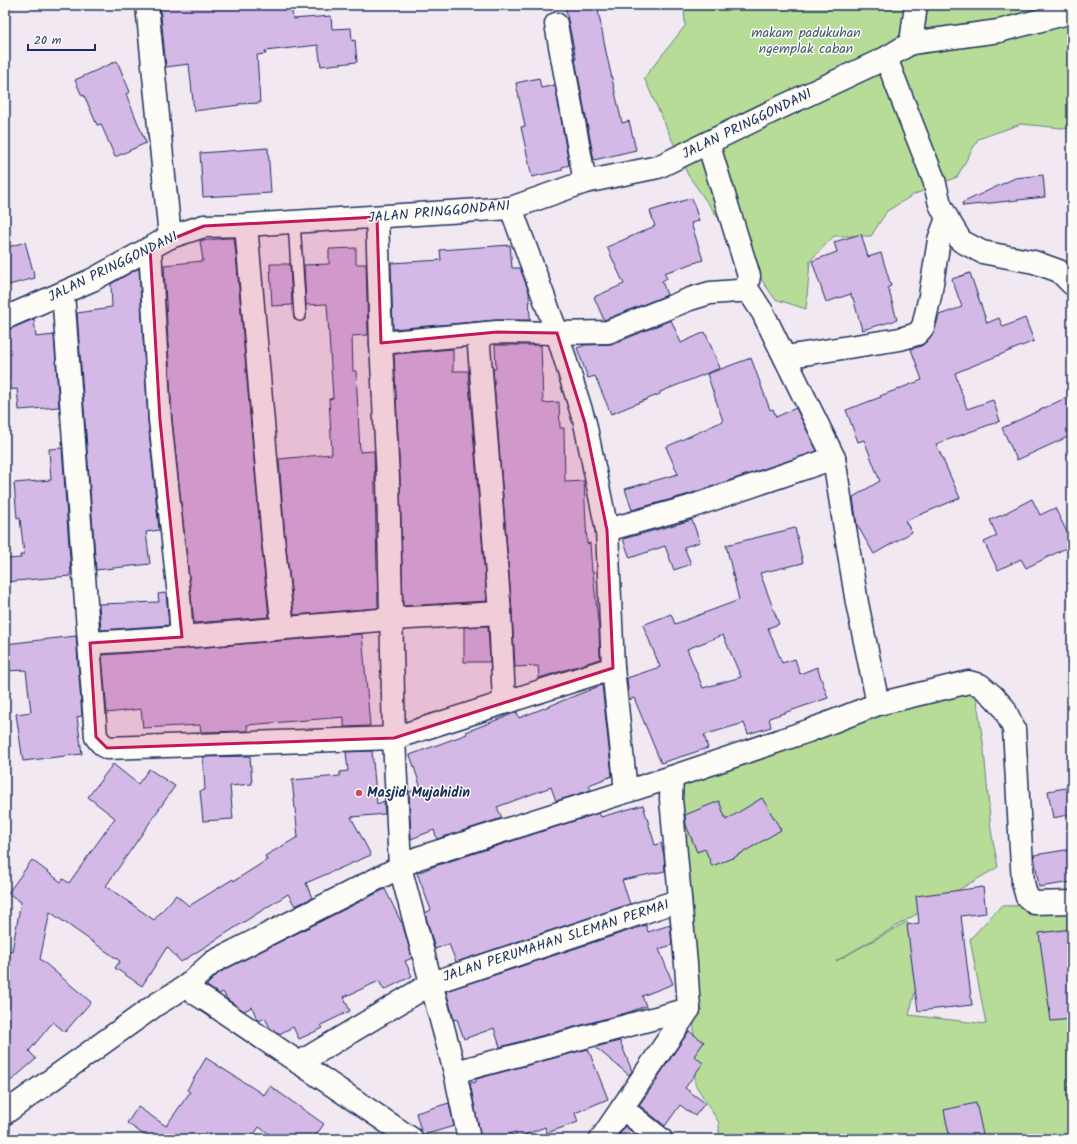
<svg xmlns="http://www.w3.org/2000/svg" width="1077" height="1144" viewBox="0 0 1077 1144" font-family="Kalam,sans-serif">
<rect width="100%" height="100%" fill="#f1e8f2"/>
<filter id="ink" filterUnits="userSpaceOnUse"><feTurbulence type="fractalNoise" baseFrequency=".025" numOctaves="2"/><feDisplacementMap in="SourceGraphic" scale="8" xChannelSelector="R" yChannelSelector="G"/><feConvolveMatrix kernelMatrix="1 2 1 2 8 2 1 2 1" color-interpolation-filters="sRGB"/></filter>
<g filter="url(#ink)">
<g fill="#b6dc98" stroke="#68867b">
<polygon points="684,5 1072,5 1072,129 1021,124 978,139 957,177 913,195 887,211 871,236 834,236 810,261 806,309 775,299 688,175 644,78 685,26"/>
<polygon points="975,687 984,750 991,830 998,867 836,961 907,922 927,946 909,1015 986,1024 970,939 1001,906 1072,905 1072,1139 719,1139 719,1123 695,1084 693,982 680,780 830,728"/>
</g>
<g fill="#d4b9e7" stroke="#1b2f5e" fill-rule="evenodd">
<polygon points="160,5 291,5 293,19 331,16 332,29 351,28 352,41 355,40 357,62 321,66 318,45 265,51 266,54 257,55 260,103 238,104 239,105 194,111 189,64 166,67"/>
<polygon points="565,5 597,5 606,52 622,123 629,121 636,150 594,160 575,59 576,59"/>
<polygon points="117,61 130,92 126,94 146,143 115,157 101,124 97,125 84,95 82,96 75,80"/>
<polygon points="539,78 541,88 555,85 569,165 562,167 562,170 532,177 521,127 525,126 516,83"/>
<polygon points="268,148 271,193 203,197 200,153"/>
<polygon points="1043,175 1045,197 963,206 962,203 1015,178"/>
<polygon points="692,198 699,221 691,223 703,260 664,273 667,278 662,281 667,295 604,320 594,297 624,284 607,247 655,226 650,211"/>
<polygon points="861,234 868,257 881,253 891,286 888,287 897,320 862,330 853,298 852,298 851,294 826,302 812,261 837,252 834,242"/>
<polygon points="226,238 234,238 236,255 261,540 269,617 194,623 191,595 172,419 164,265 203,261 200,241"/>
<polygon points="25,242 35,278 5,286 5,248"/>
<polygon points="510,245 512,268 520,268 529,292 530,320 496,320 393,329 391,263 441,260 440,250"/>
<polygon points="356,248 356,264 366,264 368,335 352,336 353,371 356,371 360,452 374,451 378,608 294,615 285,538 279,459 332,454 329,399 333,398 327,304 306,305 304,265 329,264 329,249"/>
<polygon points="270,264 290,264 292,305 272,306"/>
<polygon points="137,269 139,269 148,421 159,530 146,532 150,564 96,570 77,313 105,309 105,308 112,307 111,284"/>
<polygon points="970,273 987,323 999,318 1003,327 1025,318 1034,341 955,373 967,409 993,400 1000,421 936,444 960,498 905,521 912,532 874,554 857,525 853,497 880,481 864,440 858,442 846,410 881,397 880,396 922,380 911,349 921,346 926,342 932,335 935,330 939,315 962,307 952,279"/>
<polygon points="34,319 36,337 54,335 59,407 19,410 17,389 5,390 5,340 7,340 6,330 10,329"/>
<polygon points="671,320 681,343 705,332 720,368 660,392 660,394 611,414 595,376 588,378 577,348 585,345 613,344"/>
<polygon points="495,345 541,345 543,403 559,402 560,428 564,428 565,482 584,481 587,544 590,543 592,572 593,572 599,631 600,659 539,678 538,666 515,667 512,612 493,369 496,369"/>
<polygon points="453,349 453,371 468,371 487,601 403,606 400,479 394,354"/>
<polygon points="751,358 770,410 773,409 776,417 796,408 817,451 686,495 632,510 625,489 678,474 666,447 723,421 707,374"/>
<polygon points="1072,395 1072,435 1017,460 1002,428"/>
<polygon points="62,448 71,573 70,573 70,576 5,582 5,559 21,558 20,555 24,554 20,518 17,518 14,483 51,480 49,449"/>
<polygon points="1032,499 1040,515 1055,508 1072,542 1072,545 1026,568 1021,559 998,570 984,542 997,536 990,520 1007,513 1007,512"/>
<polygon points="692,520 700,542 684,547 691,564 674,570 665,546 630,558 623,539"/>
<path d="M795,528L803,563L760,573L779,624L768,628L782,663L795,659L800,674L817,667L828,698L769,718L771,727L748,734L744,723L704,735L708,748L661,763L634,698L629,700L627,678L660,667L643,625L671,614L675,624L739,600L726,545ZM723,635L741,677L703,688L687,649Z"/>
<polygon points="166,593 169,625 101,630 99,604 159,602 158,594"/>
<polygon points="488,626 490,662 464,662 464,627"/>
<polygon points="362,634 370,726 344,727 344,717 247,725 248,731 201,732 200,725 143,728 141,709 107,713 102,655 183,649"/>
<polygon points="76,636 82,716 77,717 82,754 23,761 16,714 31,712 26,670 5,671 5,644"/>
<polygon points="602,685 612,776 589,785 591,790 556,801 551,787 497,807 502,818 437,839 434,830 411,839 409,792 421,788 410,755 467,734 466,732 517,712 519,718"/>
<polygon points="372,751 377,804 384,801 385,814 351,817 371,855 306,883 312,898 295,906 288,894 181,962 167,947 142,986 115,968 120,961 50,912 40,959 91,1002 65,1032 53,1022 29,1051 36,1059 5,1086 5,950 12,951 21,902 8,893 32,860 61,882 63,879 69,883 115,818 88,797 113,764 138,784 149,769 175,786 106,886 154,920 176,895 189,906 233,879 234,881 267,860 265,856 298,837 292,780 340,776 340,772 348,771 346,752"/>
<polygon points="250,756 252,784 230,786 233,819 203,821 200,791 205,790 203,757"/>
<polygon points="1072,787 1072,814 1053,818 1048,791"/>
<polygon points="762,798 781,830 735,857 712,866 705,849 697,852 686,825 685,815 719,801 726,820"/>
<polygon points="643,805 655,845 661,843 664,855 665,871 622,880 630,904 456,962 449,944 435,949 425,913 431,910 417,873 435,866 599,813 601,817"/>
<polygon points="1072,849 1072,882 1039,887 1034,855"/>
<polygon points="983,887 986,913 961,916 972,1005 918,1011 907,925 919,923 916,896"/>
<polygon points="385,889 401,922 402,922 412,958 405,961 412,976 384,990 379,981 344,997 350,1011 321,1025 323,1028 299,1039 293,1027 279,1034 270,1028 265,1018 259,1021 257,1019 252,1007 244,1011 227,999 223,992 219,994 207,986 207,985 220,972"/>
<polygon points="646,925 648,932 670,925 672,945 659,949 673,984 642,996 646,1006 626,1013 500,1047 494,1028 464,1039 457,1019 454,1020 446,991"/>
<polygon points="1072,929 1072,1019 1051,1021 1039,933"/>
<polygon points="689,1031 704,1042 694,1056 703,1063 685,1088 705,1103 695,1116 680,1105 665,1126 639,1105 658,1079 656,1080"/>
<polygon points="620,1041 632,1071 629,1075 595,1047"/>
<polygon points="588,1049 608,1099 575,1113 578,1122 547,1133 545,1127 517,1138 515,1132 492,1139 481,1139 470,1083 476,1082 476,1079"/>
<polygon points="206,1058 264,1095 270,1086 324,1124 313,1139 277,1139 259,1127 251,1139 150,1139 127,1123 138,1107 166,1126 190,1092 187,1090"/>
<polygon points="449,1103 454,1126 424,1135 421,1131 416,1113"/>
<polygon points="976,1103 983,1134 956,1139 950,1139 944,1110"/>
<polygon points="625,1126 641,1139 616,1139"/>
</g>
<g fill="none" stroke-linecap="round" stroke-linejoin="round">
<defs>
<polyline id="service" points="294,222 300,315"/>
<g id="minor">
<polyline points="147,5 170,237"/>
<polyline points="556,24 585,182"/>
<polyline points="911,43 916,5"/>
<polyline points="886,58 934,180 940,204 947,218 961,241 982,252 1034,262 1059,271 1072,284"/>
<polyline points="708,143 749,276 746,291"/>
<polyline points="511,208 557,333 585,423 607,530 613,668 626,791"/>
<polyline points="377,217 381,343 388,479 394,738 400,867 455,1072 469,1139"/>
<polyline points="246,225 273,539 283,628"/>
<polyline points="150,248 160,420 179,596 182,637"/>
<polyline points="63,293 96,737 101,743 107,748 394,738 613,668"/>
<polyline points="5,318 92,280 170,237 204,226 246,225 511,208 585,182 658,167 777,109 886,58 911,43 999,31 1072,12"/>
<polyline points="478,334 500,613 504,702"/>
<polyline points="381,343 497,332 557,333 608,332 690,299 710,293 738,291 746,291 750,293 763,313 834,458 842,510 857,603 878,704"/>
<polyline points="785,357 900,339 917,334 923,327 930,296 939,240 947,218"/>
<polyline points="607,530 690,507 834,458"/>
<polyline points="90,643 182,637 391,619 500,613"/>
<polyline points="185,987 209,1002 412,1139"/>
<polyline points="299,1063 432,983 680,900"/>
<polyline points="455,1072 689,1009"/>
<polyline points="622,1108 661,1139"/>
<polyline points="5,1113 157,1004 185,987 213,962 418,858 672,777 808,731 878,704 969,682 980,685 993,696 1004,708 1014,729 1023,883 1027,897 1034,903 1072,902"/>
<polyline points="601,1139 689,1009 686,964 671,799 672,777"/>
</g>
</defs>
<use href="#service" stroke="#1b2f5e" stroke-width="14"/>
<use href="#minor" stroke="#1b2f5e" stroke-width="25"/>
<use href="#service" stroke="#fdfcf7" stroke-width="11"/>
<use href="#minor" stroke="#fdfcf7" stroke-width="22"/>
</g>
</g>
<path fill="#c2185b" fill-opacity="0.2" stroke="#c2185b" stroke-width="3" stroke-linejoin="round" d="M377,217L381,343L497,332L557,333L585,423L607,530L613,668L394,738L107,748L96,737L90,643L182,637L160,420L150,248L204,226Z"/>
<circle fill="#d1495b" stroke="#fdfcf7" stroke-width="1.5" cx="359" cy="793" r="4"/>
<g text-anchor="middle" dominant-baseline="central" stroke-width="3" stroke-linejoin="round" paint-order="stroke">
<g font-size="14" fill="#425a6c" stroke="#fdfcf7">
<text x="806" y="33">makam padukuhan<tspan x="806" dy="16">ngemplak caban</tspan></text>
</g>
<g font-size="14" fill="#1b2f5e" stroke="#fdfcf7">
<text transform="translate(747 124) rotate(-26)">JALAN PRINGGONDANI</text>
<text transform="translate(439 212) rotate(-5)">JALAN PRINGGONDANI</text>
<text transform="translate(113 267) rotate(-26)">JALAN PRINGGONDANI</text>
<text transform="translate(556 941) rotate(-18)">JALAN PERUMAHAN SLEMAN PERMAI</text>
</g>
<g font-size="14" font-weight="bold" fill="#1b2f5e" stroke="#fdfcf7" text-anchor="start">
<text x="367" y="793">Masjid Mujahidin</text>
</g>
</g>
<rect width="1077" height="1144" fill="none" stroke="#fdfcf7" stroke-width="20"/>
<rect x="10" y="10" width="1057" height="1124" fill="none" stroke="#1b2f5e" stroke-width="1.5" filter="url(#ink)"/>
<path d="M28 44v6h67v-6" fill="none" stroke="#1b2f5e" stroke-width="2"/>
<text x="34" y="44" font-size="12" fill="#1b2f5e" stroke="#fdfcf7" stroke-width="3" paint-order="stroke">20 m</text>
</svg>
